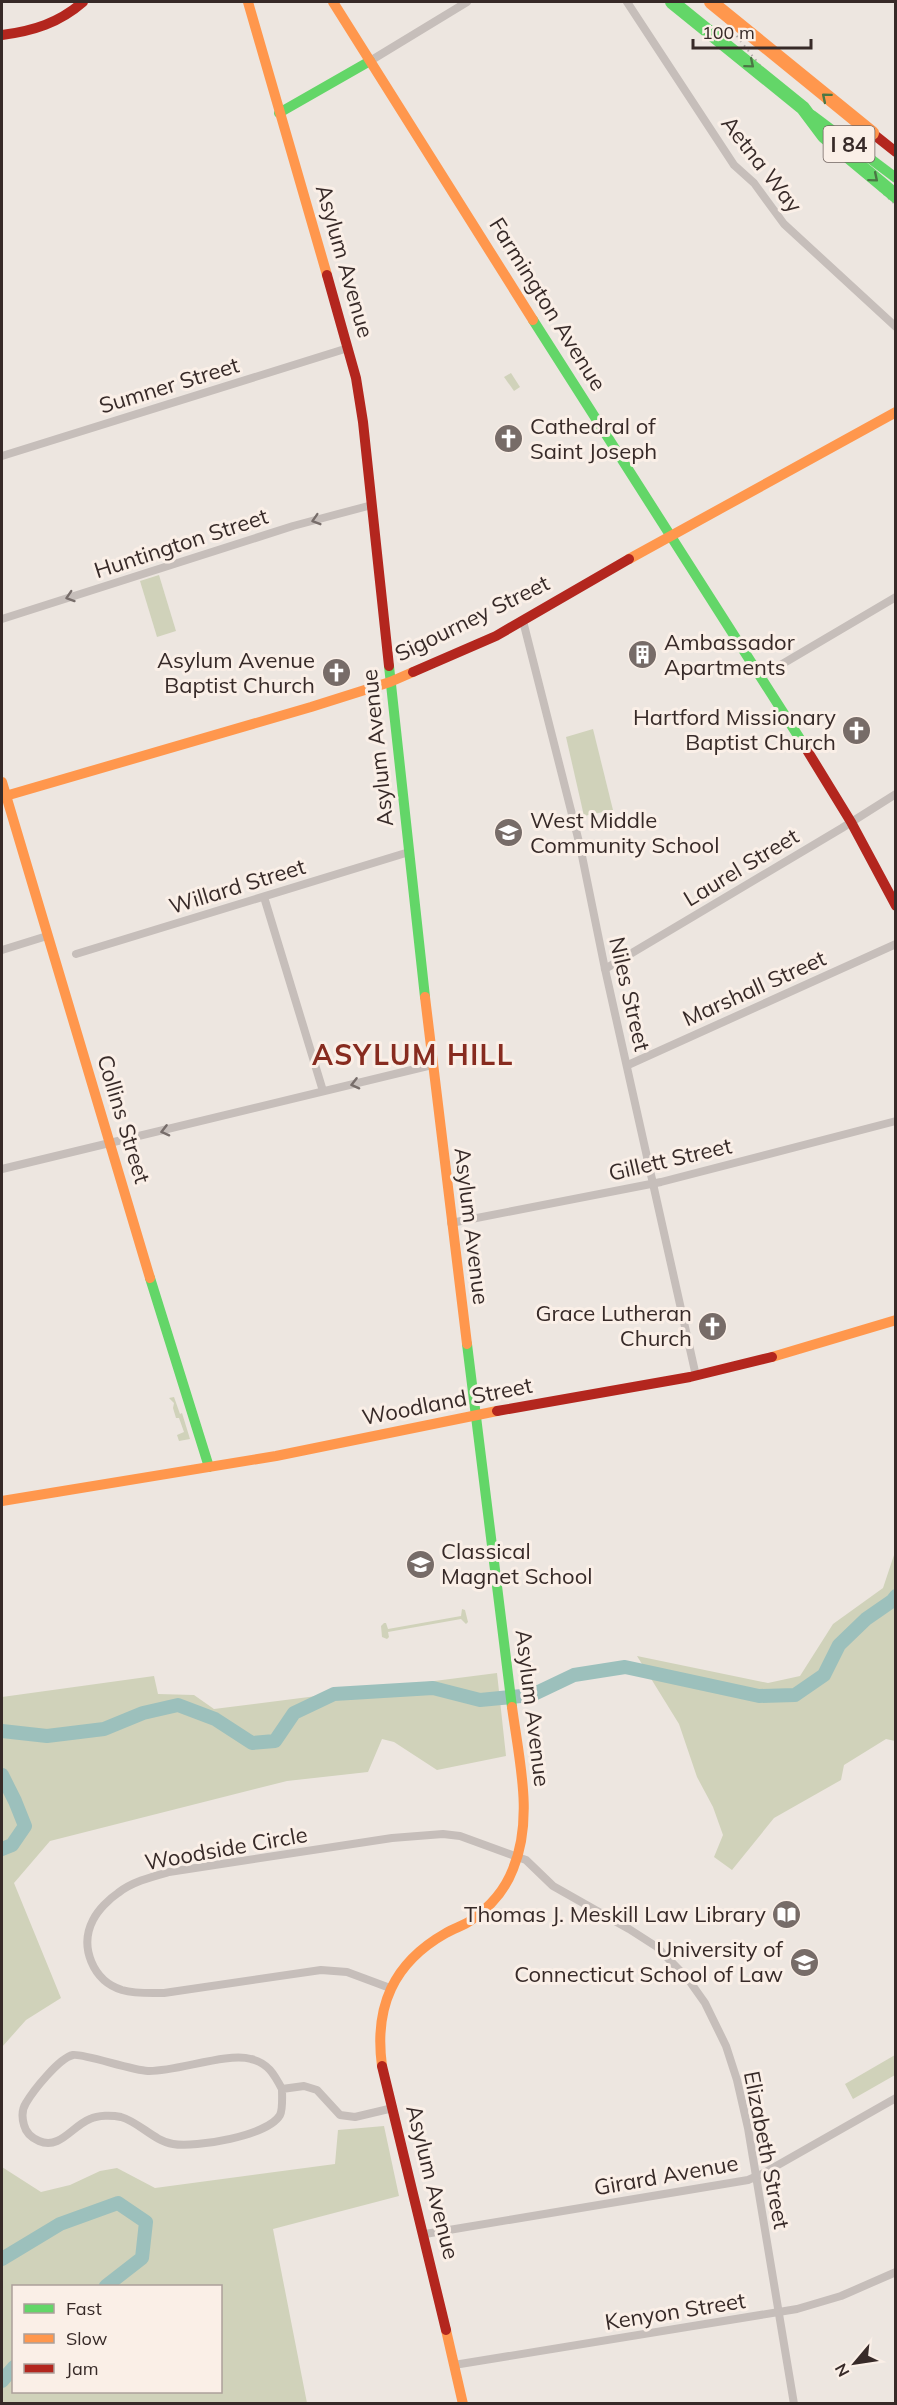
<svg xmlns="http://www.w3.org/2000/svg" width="897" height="2405" viewBox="0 0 897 2405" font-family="Mulish,sans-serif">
<rect width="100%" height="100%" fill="#ede6e0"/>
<g fill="#d0d2ba" fill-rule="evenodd">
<polygon points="511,373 520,387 514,391 504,377"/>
<polygon points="159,575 176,631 157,637 140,581"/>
<polygon points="593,729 613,810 584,816 566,737"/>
<polygon points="174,1397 180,1414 182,1413 190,1439 179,1441 177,1435 184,1432 179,1418 176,1418 173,1408 174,1403 169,1398"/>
<polygon points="895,1552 895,1741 886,1739 844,1765 841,1780 774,1818 732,1870 714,1857 723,1835 713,1807 697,1777 679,1724 637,1656 768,1683 800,1676 833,1624 883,1588"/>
<polygon points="462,1609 465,1610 468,1622 466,1624 461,1619 388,1632 389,1637 387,1639 382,1637 381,1626 384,1623 386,1623 388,1629 461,1616"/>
<polygon points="497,1673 506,1756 437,1770 394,1742 382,1739 368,1772 287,1781 50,1841 14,1883 61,1998 26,2020 2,2047 2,1697 154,1676 158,1694 194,1695 214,1709"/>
<polygon points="895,2055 895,2075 853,2099 845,2084"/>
<path d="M384,2126L399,2196L273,2229L307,2403H2V2167L41,2192L70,2185L100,2171L117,2168L155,2188L335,2164L338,2130ZM14,2286H220V2392H14Z"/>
</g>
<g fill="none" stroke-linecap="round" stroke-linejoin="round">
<g stroke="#9cc0bc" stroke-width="14">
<polyline points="2,1731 47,1736 104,1729 143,1713 178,1705 215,1719 252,1743 275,1741 294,1713 334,1694 433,1688 480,1700 532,1695 574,1675 625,1667 759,1696 795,1695 824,1675 839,1645 866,1619 892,1601 896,1596"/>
<polyline points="2,1775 15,1801 25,1826 12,1845 2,1849"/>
<polyline points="2,2259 60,2224 118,2203 146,2222 142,2258 106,2286"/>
<polyline points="2,2381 14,2367"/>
</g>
<g stroke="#c6beba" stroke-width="8">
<polyline points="627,2 734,165 754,183 784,224 896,327"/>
<polyline points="370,61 467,2"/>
<polyline points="2,456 348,348"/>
<polyline points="2,619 293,526 372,505"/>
<polyline points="523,621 580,846 605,969 696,1376"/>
<polyline points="762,676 896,597"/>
<polyline points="264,897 323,1091"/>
<polyline points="2,950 47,936"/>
<polyline points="76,954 409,852"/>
<polyline points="605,969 842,828 896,794"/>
<polyline points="628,1065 896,944"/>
<polyline points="2,1169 432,1065"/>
<polyline points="451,1223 661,1182 896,1121"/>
<path d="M390,1988L347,1972L321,1970L164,1993C150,1993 136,1994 122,1990C93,1981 79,1947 93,1920C98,1910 109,1899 118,1893C132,1882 151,1877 169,1872L392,1838L443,1834L460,1836L526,1860L553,1886L629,1929L657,1947L688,1979L705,2003L726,2046L737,2080L748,2128L794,2404"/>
<path d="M282,2089C282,2096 283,2109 280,2115C268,2136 195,2148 173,2144C154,2141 139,2122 121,2117C112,2115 98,2115 90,2119C72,2126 60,2150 39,2141C32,2138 26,2133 24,2125C22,2118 22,2109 26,2103C33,2091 59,2058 73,2055C82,2053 131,2070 148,2071C176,2072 227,2052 251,2059C268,2063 274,2074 282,2089L304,2086L317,2090L340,2115L355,2117L393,2108"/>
<polyline points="425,2234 748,2180 762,2174 896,2098"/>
<polyline points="454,2365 797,2309 841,2296 896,2272"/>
</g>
<g stroke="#63d668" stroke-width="10">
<polyline points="279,113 370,61"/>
<polyline points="812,115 896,178"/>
<polyline points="533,320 802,742"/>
<polyline points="389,666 425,997"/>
<polyline points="150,1278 209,1467"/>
<polyline points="467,1344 512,1707"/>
</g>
<g stroke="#ff974d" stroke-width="10">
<polyline points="248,2 327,275"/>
<polyline points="333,2 533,320"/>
<polyline points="629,559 896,412"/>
<polyline points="2,782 150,1278"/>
<polyline points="2,797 311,707 390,682 413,672"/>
<polyline points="425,997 467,1344"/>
<polyline points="772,1357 896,1320"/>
<polyline points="2,1501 276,1456 497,1411"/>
<path d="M382,2066C374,2007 393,1963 446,1933C454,1928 463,1926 470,1921C489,1908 505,1890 513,1869C534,1818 519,1760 512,1707"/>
<polyline points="446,2330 463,2404"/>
</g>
<g stroke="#b3261e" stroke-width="10">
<path d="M2,35C33,31 59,23 83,2"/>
<polyline points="872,133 896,152"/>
<polyline points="327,275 356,378 363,422 389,666"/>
<polyline points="413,672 496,636 629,559"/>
<polyline points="802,742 851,822 896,906"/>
<polyline points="497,1411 690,1377 772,1357"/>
<polyline points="382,2066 446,2330"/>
</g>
<path stroke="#aea7a4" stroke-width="2" stroke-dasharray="1.5 4.5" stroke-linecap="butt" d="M712,2C764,77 828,144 896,205"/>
<polyline stroke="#63d668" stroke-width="14" points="672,2 803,108 824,136 896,196"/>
<polyline stroke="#ff974d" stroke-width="14" points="711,2 872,133"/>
</g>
<defs><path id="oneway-chevron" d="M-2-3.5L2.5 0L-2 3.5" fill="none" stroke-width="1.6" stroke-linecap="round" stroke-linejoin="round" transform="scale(1.5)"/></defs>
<g stroke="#4b7745">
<use href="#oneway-chevron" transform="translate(750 64) rotate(40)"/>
<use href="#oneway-chevron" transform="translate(826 97) rotate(-140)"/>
<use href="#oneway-chevron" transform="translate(874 178) rotate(40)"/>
</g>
<g stroke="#776d6a">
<use href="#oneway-chevron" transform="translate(316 520) rotate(163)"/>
<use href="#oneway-chevron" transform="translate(70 597) rotate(162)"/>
<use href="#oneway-chevron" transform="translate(355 1084) rotate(166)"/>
<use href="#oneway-chevron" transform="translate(165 1131) rotate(166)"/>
</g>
<defs>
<symbol id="church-disc" viewBox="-11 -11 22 22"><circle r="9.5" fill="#776c68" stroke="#faefe7"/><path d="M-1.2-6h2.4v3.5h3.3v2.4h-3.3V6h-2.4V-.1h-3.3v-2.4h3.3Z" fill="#fff"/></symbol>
<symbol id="building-disc" viewBox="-11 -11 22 22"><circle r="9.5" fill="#776c68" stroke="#faefe7"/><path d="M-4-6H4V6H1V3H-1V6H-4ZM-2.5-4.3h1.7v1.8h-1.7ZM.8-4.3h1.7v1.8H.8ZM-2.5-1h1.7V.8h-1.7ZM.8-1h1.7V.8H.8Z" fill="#fff"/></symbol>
<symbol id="school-disc" viewBox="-11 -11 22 22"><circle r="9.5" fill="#776c68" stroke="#faefe7"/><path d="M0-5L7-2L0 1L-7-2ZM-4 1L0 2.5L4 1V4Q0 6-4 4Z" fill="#fff"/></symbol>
<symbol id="library-disc" viewBox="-11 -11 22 22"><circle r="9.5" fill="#776c68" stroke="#faefe7"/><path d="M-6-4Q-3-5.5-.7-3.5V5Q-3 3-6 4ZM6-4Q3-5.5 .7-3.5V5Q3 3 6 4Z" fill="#fff"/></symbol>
<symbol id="university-disc" viewBox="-11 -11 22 22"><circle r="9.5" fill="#776c68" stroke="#faefe7"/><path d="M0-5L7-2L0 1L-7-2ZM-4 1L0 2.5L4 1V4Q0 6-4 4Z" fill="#fff"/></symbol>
</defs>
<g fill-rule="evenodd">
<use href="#church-disc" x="492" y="422" width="33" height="33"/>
<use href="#building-disc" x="626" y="638" width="33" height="33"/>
<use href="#church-disc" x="320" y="656" width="33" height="33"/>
<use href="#church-disc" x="840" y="714" width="33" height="33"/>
<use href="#school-disc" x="492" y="816" width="33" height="33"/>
<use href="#church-disc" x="696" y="1310" width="33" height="33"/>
<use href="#school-disc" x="404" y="1548" width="33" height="33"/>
<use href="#library-disc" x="770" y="1898" width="33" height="33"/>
<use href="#university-disc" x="788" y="1946" width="33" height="33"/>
</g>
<g text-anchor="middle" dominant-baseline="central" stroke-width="6" stroke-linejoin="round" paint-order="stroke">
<rect fill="#faefe7" stroke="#726561" stroke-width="1.5" x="823.5" y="126" width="51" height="36" rx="4.5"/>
<g font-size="21" font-weight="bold" fill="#372a28">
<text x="849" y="144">I 84</text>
</g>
<g font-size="22" fill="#372a28" stroke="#faefe7">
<text transform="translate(762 164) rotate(52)">Aetna Way</text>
<text transform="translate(345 261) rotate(74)">Asylum Avenue</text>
<text transform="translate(548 304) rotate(58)">Farmington Avenue</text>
<text transform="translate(169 385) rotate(-17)">Sumner Street</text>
<text transform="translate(181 543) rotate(-18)">Huntington Street</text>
<text transform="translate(472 618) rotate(-26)">Sigourney Street</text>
<text transform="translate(377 748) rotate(-96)">Asylum Avenue</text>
<text transform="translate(741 867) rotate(-31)">Laurel Street</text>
<text transform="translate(237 886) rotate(-17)">Willard Street</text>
<text transform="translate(754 988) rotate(-24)">Marshall Street</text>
<text transform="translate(630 994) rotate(77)">Niles Street</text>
<text transform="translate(124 1119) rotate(73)">Collins Street</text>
<text transform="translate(670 1159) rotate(-13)">Gillett Street</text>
<text transform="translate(472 1226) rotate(83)">Asylum Avenue</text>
<text transform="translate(447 1401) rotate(-11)">Woodland Street</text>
<text transform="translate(533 1708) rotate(83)">Asylum Avenue</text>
<text transform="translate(226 1848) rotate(-10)">Woodside Circle</text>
<text transform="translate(767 2150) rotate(79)">Elizabeth Street</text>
<text transform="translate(666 2175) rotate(-10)">Girard Avenue</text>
<text transform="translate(433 2182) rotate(76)">Asylum Avenue</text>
<text transform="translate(675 2311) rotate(-9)">Kenyon Street</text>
</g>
<g font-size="22" fill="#372a28" stroke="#faefe7" text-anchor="end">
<text x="530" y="426" text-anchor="start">Cathedral of<tspan x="530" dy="25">Saint Joseph</tspan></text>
<text x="664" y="642" text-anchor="start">Ambassador<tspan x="664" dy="25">Apartments</tspan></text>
<text x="315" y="660">Asylum Avenue<tspan x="315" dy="25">Baptist Church</tspan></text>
<text x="836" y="717">Hartford Missionary<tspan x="836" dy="25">Baptist Church</tspan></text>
<text x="530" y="820" text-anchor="start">West Middle<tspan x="530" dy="25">Community School</tspan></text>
<text x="692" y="1313">Grace Lutheran<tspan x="692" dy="25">Church</tspan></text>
<text x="441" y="1551" text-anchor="start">Classical<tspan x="441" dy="25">Magnet School</tspan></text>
<text x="766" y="1914">Thomas J. Meskill Law Library</text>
<text x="783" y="1949">University of<tspan x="783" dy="25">Connecticut School of Law</tspan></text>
</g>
<g font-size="28" font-weight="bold" letter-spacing="1.5" fill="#872b1f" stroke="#faefe7">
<text x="413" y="1054">ASYLUM HILL</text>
</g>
</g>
<rect width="897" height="2405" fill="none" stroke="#372a28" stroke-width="6"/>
<rect x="12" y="2285" width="210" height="108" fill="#faefe7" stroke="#aca09b" stroke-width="1.5"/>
<rect x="24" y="2304" width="30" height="9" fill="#63d668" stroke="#aca09b" stroke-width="1.5"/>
<text x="66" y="2315" font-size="18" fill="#372a28">Fast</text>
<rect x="24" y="2334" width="30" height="9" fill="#ff974d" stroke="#aca09b" stroke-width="1.5"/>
<text x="66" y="2345" font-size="18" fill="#372a28">Slow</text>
<rect x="24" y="2364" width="30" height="9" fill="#b3261e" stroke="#aca09b" stroke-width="1.5"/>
<text x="66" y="2375" font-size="18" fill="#372a28">Jam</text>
<g transform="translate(855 2363) rotate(241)" stroke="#faefe7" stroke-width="4.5" paint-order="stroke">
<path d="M0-4.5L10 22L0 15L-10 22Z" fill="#372a28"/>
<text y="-9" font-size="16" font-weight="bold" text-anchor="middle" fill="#372a28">N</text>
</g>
<path d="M693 39v9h118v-9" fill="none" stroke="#372a28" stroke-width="3"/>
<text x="702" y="39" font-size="18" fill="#372a28" stroke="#faefe7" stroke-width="4.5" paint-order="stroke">100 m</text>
</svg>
